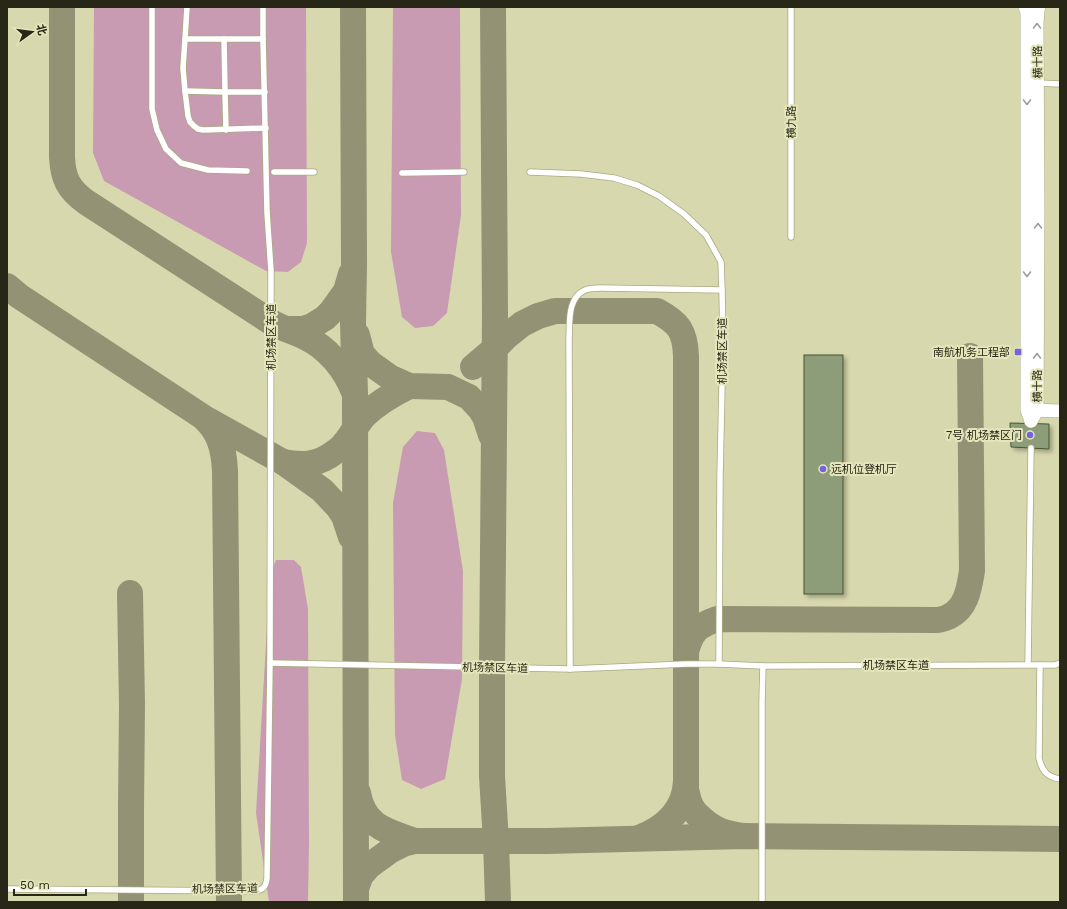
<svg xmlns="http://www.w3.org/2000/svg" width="1067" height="909" viewBox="0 0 1067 909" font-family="'Work Sans','Noto Sans SC',sans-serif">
<defs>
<filter id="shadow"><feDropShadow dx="3" dy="3" stdDeviation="2" flood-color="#0004"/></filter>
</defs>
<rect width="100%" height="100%" fill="#d8d8af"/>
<g fill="#c99bb2">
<polygon points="94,7 306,7 307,243 301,262 288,272 266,271 104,181 93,153"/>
<polygon points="393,7 460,7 461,215 447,313 433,326 415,328 402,317 391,252"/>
<polygon points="417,431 435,433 444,450 463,571 462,679 445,779 421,789 402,780 395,735 393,503 403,447"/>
<polygon points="276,560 294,560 301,567 308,609 309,844 308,902 269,902 256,813 270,576"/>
</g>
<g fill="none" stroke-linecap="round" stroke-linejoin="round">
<g stroke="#939274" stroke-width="26">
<path d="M62,7V157C63,178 68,189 86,202L271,322C282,329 294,331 305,337C328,348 345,369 354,392"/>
<polyline points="353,7 354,265 353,323 355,394 356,902"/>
<polyline points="493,7 495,313 492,668 492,776 496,842 498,902"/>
<path d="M7,286L19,296L203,417C220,432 224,450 225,471L229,902"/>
<polyline points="287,329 303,329 312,326 325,318 331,312 346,291 351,274"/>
<polyline points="357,335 362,354 370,363 391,378 409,386 448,387 469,397 481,410 485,417 491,435"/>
<path d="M473,367L494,349L507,336L522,324L538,316L555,311H657C679,323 685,331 686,356V790C688,795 688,801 691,806C693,810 697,815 701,818C716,831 724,833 744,836"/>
<polyline points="208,420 283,462 322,490 338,507 344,516 351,537"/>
<path d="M283,462C303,466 318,465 335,452C338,450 342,447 344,444C352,435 356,425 364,416C377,403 393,394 409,386"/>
<polyline points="130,593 132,705 131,808 131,902"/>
<path d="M686,652C691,632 697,626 717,619L938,620C942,619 947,618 950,616C967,607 969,588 972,571L970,356"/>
<path d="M358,793C364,827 387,831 415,841"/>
<path d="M639,838C665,828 685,811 686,781"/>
<polyline points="356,888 361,875 369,866 391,850 403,844 415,841 547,841 744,836 1060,839"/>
</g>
</g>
<g fill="#8d9d79" stroke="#475533" filter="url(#shadow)">
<rect x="804" y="355" width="39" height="239"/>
<polygon points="1010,423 1049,424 1049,449 1011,447"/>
</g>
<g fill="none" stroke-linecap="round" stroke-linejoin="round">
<defs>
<g id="service">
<polyline points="152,7 152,109 157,130 166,149 181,163 208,170 247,171"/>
<polyline points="187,7 185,39 263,39"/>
<polyline points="185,39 183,68 185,91 188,116 190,122 194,126 198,129 203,130 266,128"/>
<polyline points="224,39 225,92 265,92"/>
<polyline points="1038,83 1060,84"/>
<polyline points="185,91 225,92 226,130"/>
<polyline points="274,172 314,172"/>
<polyline points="530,172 581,174 614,178 637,185 659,196 684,214 706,235 721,262 722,290 723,341 720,476 719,664"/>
<polyline points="402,173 464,172"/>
<polyline points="791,237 791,7"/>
<path d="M270,663L570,669L686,664H719L763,666L1040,665L1039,758C1042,771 1047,777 1060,779"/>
<polyline points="1028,664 1031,448"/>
<polyline points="1040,665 1055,665 1060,663"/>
<path d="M570,669L569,338C570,322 567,298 585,290C590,288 596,288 601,288L722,290"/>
<path d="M7,889L255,891C263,890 266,887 267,878L270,663L271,271L267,212L263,39V7"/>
<polyline points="762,902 762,702 763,666"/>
</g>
<g id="tertiary">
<polyline points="1025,7 1027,12 1027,410 1031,421"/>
<polyline points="1029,410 1060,411"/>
<polyline points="1031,421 1037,411 1038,211 1037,23 1038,10 1039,7"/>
</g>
</defs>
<use href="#service" stroke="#a9a981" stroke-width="7"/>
<use href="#tertiary" stroke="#a9a981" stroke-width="14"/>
<use href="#service" stroke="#fff" stroke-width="5.5"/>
<use href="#tertiary" stroke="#fff" stroke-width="13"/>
</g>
<defs><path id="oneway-chevron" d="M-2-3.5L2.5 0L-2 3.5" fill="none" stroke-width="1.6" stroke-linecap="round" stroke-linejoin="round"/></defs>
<g stroke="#9e9e97">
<use href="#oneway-chevron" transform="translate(1037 26) rotate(-90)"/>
<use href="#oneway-chevron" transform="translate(1027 102) rotate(90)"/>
<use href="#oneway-chevron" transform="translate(1038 226) rotate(-90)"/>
<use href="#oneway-chevron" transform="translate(1027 274) rotate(90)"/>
<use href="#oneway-chevron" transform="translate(1037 356) rotate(-90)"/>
</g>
<g fill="#7762dd" stroke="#e5e5bb" stroke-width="1.5">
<rect x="1014" y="348" width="8" height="8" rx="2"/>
<circle cx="1030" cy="435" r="4"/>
<circle cx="823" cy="469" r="4"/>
</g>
<g text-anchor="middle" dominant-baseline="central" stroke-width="4" stroke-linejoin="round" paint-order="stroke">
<g font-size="11" fill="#282717" stroke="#e5e5bb">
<text transform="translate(1038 62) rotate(-91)">横十路</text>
<text transform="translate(791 122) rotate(-90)">横九路</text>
<text transform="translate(271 337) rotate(-90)">机场禁区车道</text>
<text transform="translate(722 351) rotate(-90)">机场禁区车道</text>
<text transform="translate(1037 386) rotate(-90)">横十路</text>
<text x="896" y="665">机场禁区车道</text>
<text transform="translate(495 668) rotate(1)">机场禁区车道</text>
<text transform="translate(225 889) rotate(-1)">机场禁区车道</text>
</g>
<g font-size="11" fill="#282717" stroke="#e5e5bb" text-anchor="end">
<text x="1010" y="352">南航机务工程部</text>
<text x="1022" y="435">7号 机场禁区门</text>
<text x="831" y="469" text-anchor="start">远机位登机厅</text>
</g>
</g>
<rect width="1067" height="909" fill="none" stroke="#282717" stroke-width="16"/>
<g transform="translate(32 32) rotate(76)" stroke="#e5e5bb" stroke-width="3" paint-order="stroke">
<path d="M0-3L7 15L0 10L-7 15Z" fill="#282717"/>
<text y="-6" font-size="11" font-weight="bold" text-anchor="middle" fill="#282717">北</text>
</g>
<path d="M14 889v6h72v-6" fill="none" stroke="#282717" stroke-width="2"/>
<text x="20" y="889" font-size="12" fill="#282717" stroke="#e5e5bb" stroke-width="3" paint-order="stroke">50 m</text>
</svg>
